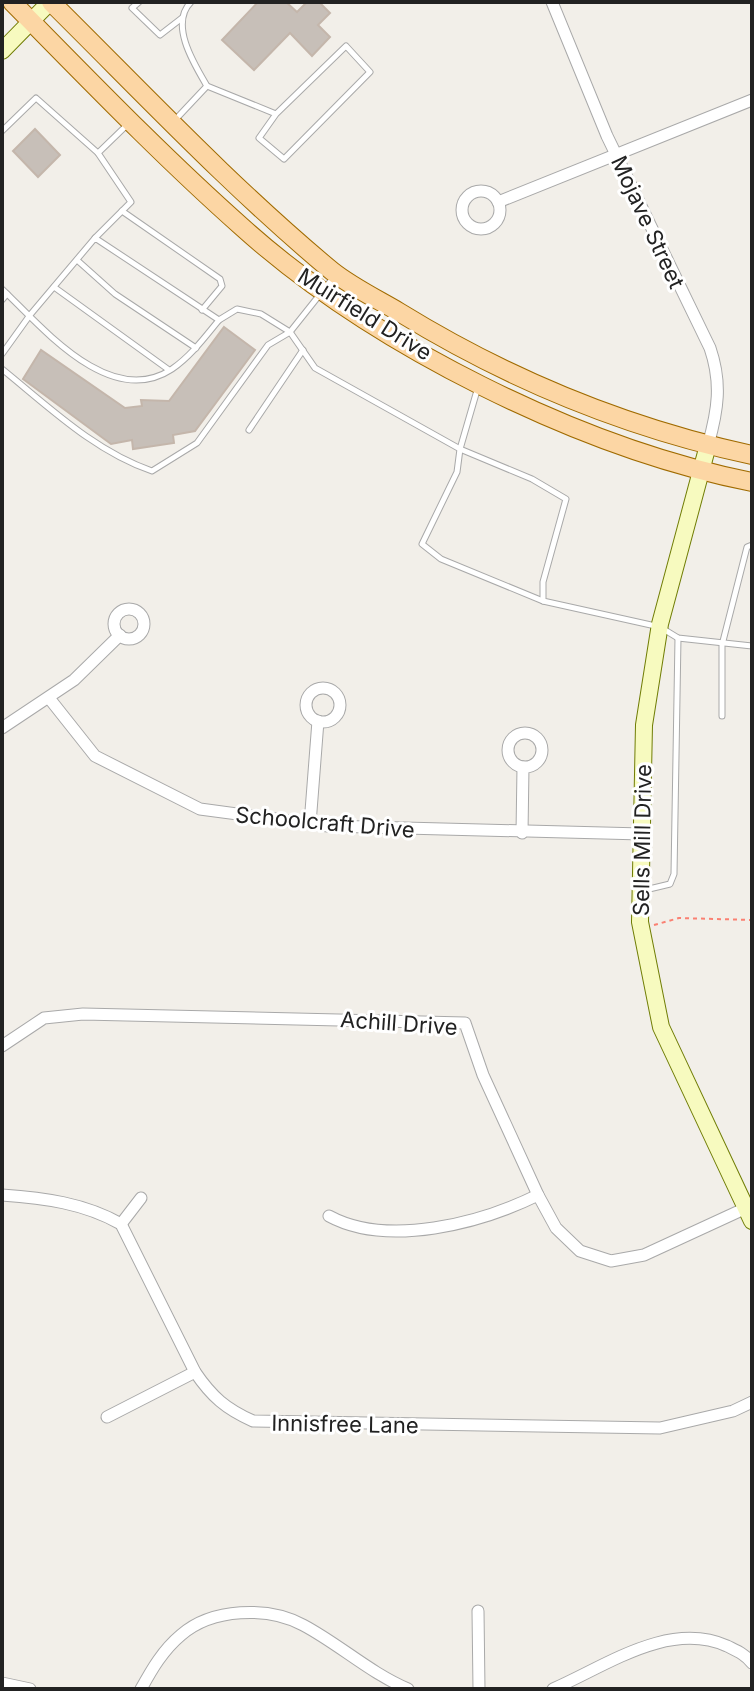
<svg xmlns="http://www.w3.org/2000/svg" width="754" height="1691" viewBox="0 0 754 1691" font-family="Inter,sans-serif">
<rect width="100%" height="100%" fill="#f2efe9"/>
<g fill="#c7bfb8" stroke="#c4b6ab" stroke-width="2">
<polygon points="258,2 286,2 297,12 307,2 319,2 330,13 318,25 330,37 312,56 290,33 254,70 222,40"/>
<polygon points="35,129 60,155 38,177 13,151"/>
<polygon points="224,327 255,350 195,431 173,435 174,443 133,449 132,440 111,444 23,379 41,350 125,408 142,406 141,400 169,401"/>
</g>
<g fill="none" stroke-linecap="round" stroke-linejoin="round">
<defs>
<g id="lane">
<polyline points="139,2 132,8 160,35 182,18"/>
<polyline points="207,86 276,114 346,46 370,72 284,159 259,138 276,114"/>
<path d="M175,120L207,86C194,64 169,24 191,2"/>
<polyline points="2,131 36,98 98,153"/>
<polyline points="122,211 220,279 222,286 202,310"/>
<polyline points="95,238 131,202 98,153 128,124"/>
<polyline points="77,260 115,294 196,348"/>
<polyline points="54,287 169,370"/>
<path d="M2,289C42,327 110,410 172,369C191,356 205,337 219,320"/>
<polyline points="2,300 7,294"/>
<polyline points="2,354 30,315 95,238 219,320 237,309 261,314 290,332 315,368 460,449 457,472 422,544 441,559 543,601"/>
<path d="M2,369C49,407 94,451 152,471L197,443L268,345L290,332L333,278"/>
<polyline points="478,387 460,449 532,479 566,499 543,582 543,601 660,627 678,638 752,646"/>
<polyline points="249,430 303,350"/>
<polyline points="722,716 722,645 747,547 752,545"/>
<polyline points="645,890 670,884 674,874 678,638"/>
</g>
<g id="street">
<path d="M552,2L607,136L710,348C722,383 718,410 708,445"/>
<circle cx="481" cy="210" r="19"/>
<polyline points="498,202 752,100"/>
<circle cx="129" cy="624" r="15"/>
<circle cx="323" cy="705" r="17"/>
<polyline points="49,698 95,756 200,809 328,826 642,834"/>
<polyline points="2,728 74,680 120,635"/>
<circle cx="525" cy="750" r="17"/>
<polyline points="310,824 318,721"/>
<polyline points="522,833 523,767"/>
<polyline points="2,1046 44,1018 83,1014 465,1023 483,1075 538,1195 556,1228 580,1251 611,1261 644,1255 746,1208"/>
<path d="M2,1195C44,1198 84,1203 121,1224L195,1372C212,1397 226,1409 253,1421L660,1428L733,1411L752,1402"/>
<path d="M329,1216C388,1248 481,1223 538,1195"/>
<polyline points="121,1224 141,1198"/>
<polyline points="107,1417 195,1372"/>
<polyline points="478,1611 479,1689"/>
<polyline points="2,1683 30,1689"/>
<path d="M141,1689C152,1669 163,1650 181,1635C212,1608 268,1606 303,1625C339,1644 370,1673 408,1689"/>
<path d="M553,1689C606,1666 669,1620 727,1646C737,1651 745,1654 752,1663"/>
</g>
<g id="secondary">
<polyline points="2,51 50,2"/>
<polyline points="708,445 660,624 644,725 640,922 661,1027 752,1221"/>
</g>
<g id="primary">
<path d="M12,2C87,78 162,156 242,227C372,344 580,448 752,482"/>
<path d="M51,2C143,93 232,188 332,271C352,287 377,299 399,312C508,379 627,428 752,455"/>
</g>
</defs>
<use href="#lane" stroke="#a9a9a9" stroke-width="7"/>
<use href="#street" stroke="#a9a9a9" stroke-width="13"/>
<use href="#secondary" stroke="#707d05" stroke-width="18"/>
<use href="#primary" stroke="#a06b00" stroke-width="20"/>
<polyline stroke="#fa8072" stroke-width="2" stroke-dasharray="4 4" stroke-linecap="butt" points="654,925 679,918 752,920"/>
<use href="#lane" stroke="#fff" stroke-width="5"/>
<use href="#street" stroke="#fff" stroke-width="11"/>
<use href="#secondary" stroke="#f7fabf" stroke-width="16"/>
<use href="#primary" stroke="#fcd6a4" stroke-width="18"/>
</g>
<g text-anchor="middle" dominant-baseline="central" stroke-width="6" stroke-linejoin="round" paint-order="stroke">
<g font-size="22" fill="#222" stroke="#fff">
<text transform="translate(648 222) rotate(65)">Mojave Street</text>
<text transform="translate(365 314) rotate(32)">Muirfield Drive</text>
<text transform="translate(325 822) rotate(5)">Schoolcraft Drive</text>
<text transform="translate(642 840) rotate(-89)">Sells Mill Drive</text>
<text transform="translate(399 1023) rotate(4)">Achill Drive</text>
<text transform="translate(345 1424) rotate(1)">Innisfree Lane</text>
</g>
</g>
<rect width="754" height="1691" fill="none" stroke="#222222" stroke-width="8"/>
</svg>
